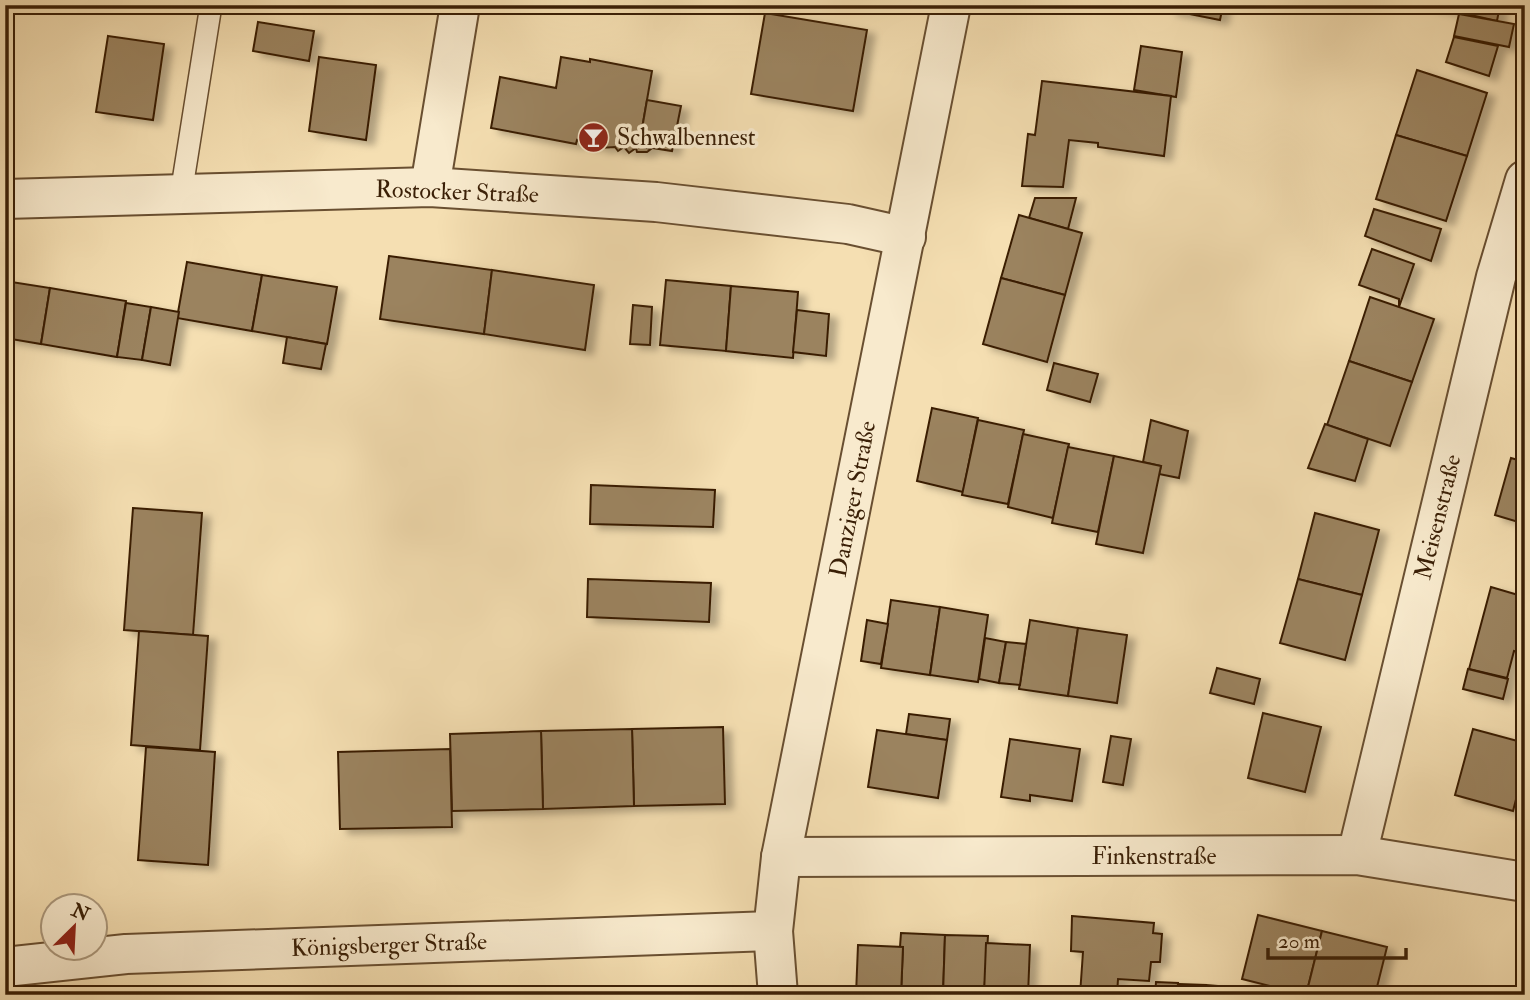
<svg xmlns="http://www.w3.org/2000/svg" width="1530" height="1000" viewBox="0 0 1530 1000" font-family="'IM FELL Double Pica',serif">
<defs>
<filter id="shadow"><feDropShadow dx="8" dy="4.5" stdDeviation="3.5" flood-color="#0004"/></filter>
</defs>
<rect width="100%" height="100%" fill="#f5dfb2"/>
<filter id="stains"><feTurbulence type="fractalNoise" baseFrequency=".00286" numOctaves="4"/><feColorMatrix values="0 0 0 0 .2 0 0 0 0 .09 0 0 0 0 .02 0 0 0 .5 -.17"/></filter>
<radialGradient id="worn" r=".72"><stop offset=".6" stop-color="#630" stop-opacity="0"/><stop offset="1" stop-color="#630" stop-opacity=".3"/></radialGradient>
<g fill="#9b835f" stroke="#3a1f06" stroke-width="2" filter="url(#shadow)">
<polygon points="1169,5 1223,5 1220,20 1169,10"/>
<polygon points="1427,5 1500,5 1497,21"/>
<polygon points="765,13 867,30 853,111 751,94"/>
<polygon points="1459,14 1514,24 1509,47 1454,36"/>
<polygon points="258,22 314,31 309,61 253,51"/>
<polygon points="108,36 164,44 153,120 96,112"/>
<polygon points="1454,37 1498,46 1489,76 1446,62"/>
<polygon points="1141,46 1182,52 1176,97 1134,90"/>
<polygon points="319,57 376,65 366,140 309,131"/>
<polygon points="561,57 590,62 590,59 652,71 639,146 651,149 647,152 637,152 636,148 629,153 624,147 618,151 615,147 599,148 596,143 591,146 577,140 576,144 491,128 500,77 556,88"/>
<polygon points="1417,70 1487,93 1467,156 1396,135"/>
<polygon points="1042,81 1171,96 1164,156 1098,147 1098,143 1069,140 1063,187 1022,186 1028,134 1035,135"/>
<polygon points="647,100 681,106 672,151 639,146"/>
<polygon points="1396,135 1467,156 1446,221 1376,199"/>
<polygon points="1035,198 1076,198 1068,229 1029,218"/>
<polygon points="1374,209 1441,229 1431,261 1365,236"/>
<polygon points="1019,215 1082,233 1065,295 1001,278"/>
<polygon points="1372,249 1414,264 1399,307 1399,299 1359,285"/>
<polygon points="389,256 492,270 484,334 380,319"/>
<polygon points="187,262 262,275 252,331 177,318"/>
<polygon points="492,270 594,285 585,350 484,334"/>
<polygon points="262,275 337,287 327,344 252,331"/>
<polygon points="1001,278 1065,295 1047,362 983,344"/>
<polygon points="666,280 731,286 726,351 660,345"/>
<polygon points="5,281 50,288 41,344 5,338"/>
<polygon points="731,286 798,292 793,358 726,351"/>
<polygon points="50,288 126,301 117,357 41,344"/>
<polygon points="1370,297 1434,319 1412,382 1349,361"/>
<polygon points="126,303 151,307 142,360 117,357"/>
<polygon points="633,305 652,307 650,345 630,344"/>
<polygon points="151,307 179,312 170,365 142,360"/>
<polygon points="797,310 829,314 826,356 793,352"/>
<polygon points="287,337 326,344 321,369 283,363"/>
<polygon points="1349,361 1412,382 1390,446 1327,425"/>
<polygon points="1054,363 1098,374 1090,402 1047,390"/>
<polygon points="932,408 978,418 963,492 917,481"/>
<polygon points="978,420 1024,430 1008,504 962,495"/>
<polygon points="1151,420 1188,431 1179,478 1159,474 1161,466 1143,462"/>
<polygon points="1325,424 1368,439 1355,481 1308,468"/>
<polygon points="1023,434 1069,444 1053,518 1008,507"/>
<polygon points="1068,447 1114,456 1098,532 1052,523"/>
<polygon points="1114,456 1161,466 1143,553 1096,544"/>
<polygon points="1511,458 1525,462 1525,524 1495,515"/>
<polygon points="591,485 715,490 713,527 590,524"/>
<polygon points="133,508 202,513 193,635 124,630"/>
<polygon points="1315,513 1379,530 1362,595 1298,579"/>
<polygon points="588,579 711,583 709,622 587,617"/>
<polygon points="1298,579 1362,595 1345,660 1280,643"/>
<polygon points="1491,587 1525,597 1525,653 1514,651 1507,678 1469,669"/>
<polygon points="891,600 940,607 930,675 881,668"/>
<polygon points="940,607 988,615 978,682 930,675"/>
<polygon points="867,620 888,624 881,664 861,661"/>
<polygon points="1030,620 1078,628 1068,696 1019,689"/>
<polygon points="1078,628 1127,635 1117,703 1068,696"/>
<polygon points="139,631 208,636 200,750 131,745"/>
<polygon points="985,638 1006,642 999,683 979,679"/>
<polygon points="1006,642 1026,644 1020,685 999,683"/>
<polygon points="1217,668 1260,679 1254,704 1210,693"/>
<polygon points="1468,669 1508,679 1503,699 1463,689"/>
<polygon points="1263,713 1321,727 1305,792 1248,778"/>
<polygon points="909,714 950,719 947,740 906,734"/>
<polygon points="723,727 725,804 634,806 632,729"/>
<polygon points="632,729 634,806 543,809 541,731"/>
<polygon points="1473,729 1525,743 1525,754 1520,772 1523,772 1513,811 1455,795"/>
<polygon points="877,730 947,740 938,798 868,787"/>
<polygon points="541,731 543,809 452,811 450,734"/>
<polygon points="1111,736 1131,739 1123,785 1103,782"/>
<polygon points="1010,739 1080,749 1072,801 1030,795 1030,801 1001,797"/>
<polygon points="146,747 215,752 208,865 138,860"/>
<polygon points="450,749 452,827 340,829 338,752"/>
<polygon points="1258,915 1322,931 1306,995 1242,979"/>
<polygon points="1072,916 1154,923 1153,933 1162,934 1160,962 1151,962 1149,981 1118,979 1117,995 1080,995 1083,952 1071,951"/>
<polygon points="1322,931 1387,947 1375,995 1306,995"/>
<polygon points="901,933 945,935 943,995 901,995 903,947 900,947"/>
<polygon points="945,935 988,936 984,995 943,995"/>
<polygon points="986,943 1030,945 1028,995 984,995"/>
<polygon points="858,945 903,947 901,995 856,995"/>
<polygon points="1156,982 1178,983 1177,995 1155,995"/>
<polygon points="1179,984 1206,985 1205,995 1179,995"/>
<polygon points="1206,985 1229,987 1229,995 1205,995"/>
</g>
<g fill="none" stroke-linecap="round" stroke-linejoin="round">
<defs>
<polyline id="service" points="181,194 211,5"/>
<g id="minor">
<polyline points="430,187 460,5"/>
<polyline points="5,199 430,187 656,202 848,224 906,237"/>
<polyline points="1357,855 1496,277 1525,180"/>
<polyline points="781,857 1357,855 1525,882"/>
<polyline points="5,967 126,954 773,931"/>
<polyline points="778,995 773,931 781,857 951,5"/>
</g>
</defs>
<use href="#service" stroke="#694f31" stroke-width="24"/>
<use href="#minor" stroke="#694f31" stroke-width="42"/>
<use href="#service" stroke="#f8eacd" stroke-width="21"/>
<use href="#minor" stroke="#f8eacd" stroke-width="38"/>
</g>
<defs>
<symbol id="bar-disc" viewBox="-11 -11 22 22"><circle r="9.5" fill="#8f2418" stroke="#f8eacd"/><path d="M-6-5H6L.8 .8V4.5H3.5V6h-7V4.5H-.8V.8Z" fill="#fff"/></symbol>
</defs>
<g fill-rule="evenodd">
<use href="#bar-disc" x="576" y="120" width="35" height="35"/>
</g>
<g text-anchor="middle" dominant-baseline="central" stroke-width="7" stroke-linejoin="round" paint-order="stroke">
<g font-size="24" fill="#3a1f06" stroke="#f8eacd" text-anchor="start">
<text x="617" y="137">Schwalbennest</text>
</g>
<g font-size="24" fill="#3a1f06" stroke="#f8eacd">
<text transform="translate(457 192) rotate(2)">Rostocker Straße</text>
<text transform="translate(853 499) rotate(-79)">Danziger Straße</text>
<text transform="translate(1438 517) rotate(-76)">Meisenstraße</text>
<text x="1154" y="856">Finkenstraße</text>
<text transform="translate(389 945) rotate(-2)">Königsberger Straße</text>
</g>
</g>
<rect width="1530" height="1000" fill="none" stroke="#f5dfb2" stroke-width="28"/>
<rect x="7" y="7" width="1516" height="986" fill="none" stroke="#3a1f06" stroke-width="3.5"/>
<rect x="14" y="14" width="1502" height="972" fill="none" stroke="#3a1f06" stroke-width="2"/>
<g transform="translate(74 927) rotate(24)"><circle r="33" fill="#f8eacd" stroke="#ac997d" stroke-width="2"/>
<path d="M0-5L12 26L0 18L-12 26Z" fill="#8f2418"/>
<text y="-10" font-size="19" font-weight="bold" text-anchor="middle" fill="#3a1f06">N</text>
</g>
<path d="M1268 948v10h138v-10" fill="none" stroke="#3a1f06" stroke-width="3.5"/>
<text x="1278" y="948" font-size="21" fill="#3a1f06" stroke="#f8eacd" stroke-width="5" paint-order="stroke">20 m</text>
<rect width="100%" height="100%" filter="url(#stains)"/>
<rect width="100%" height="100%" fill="url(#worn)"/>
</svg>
